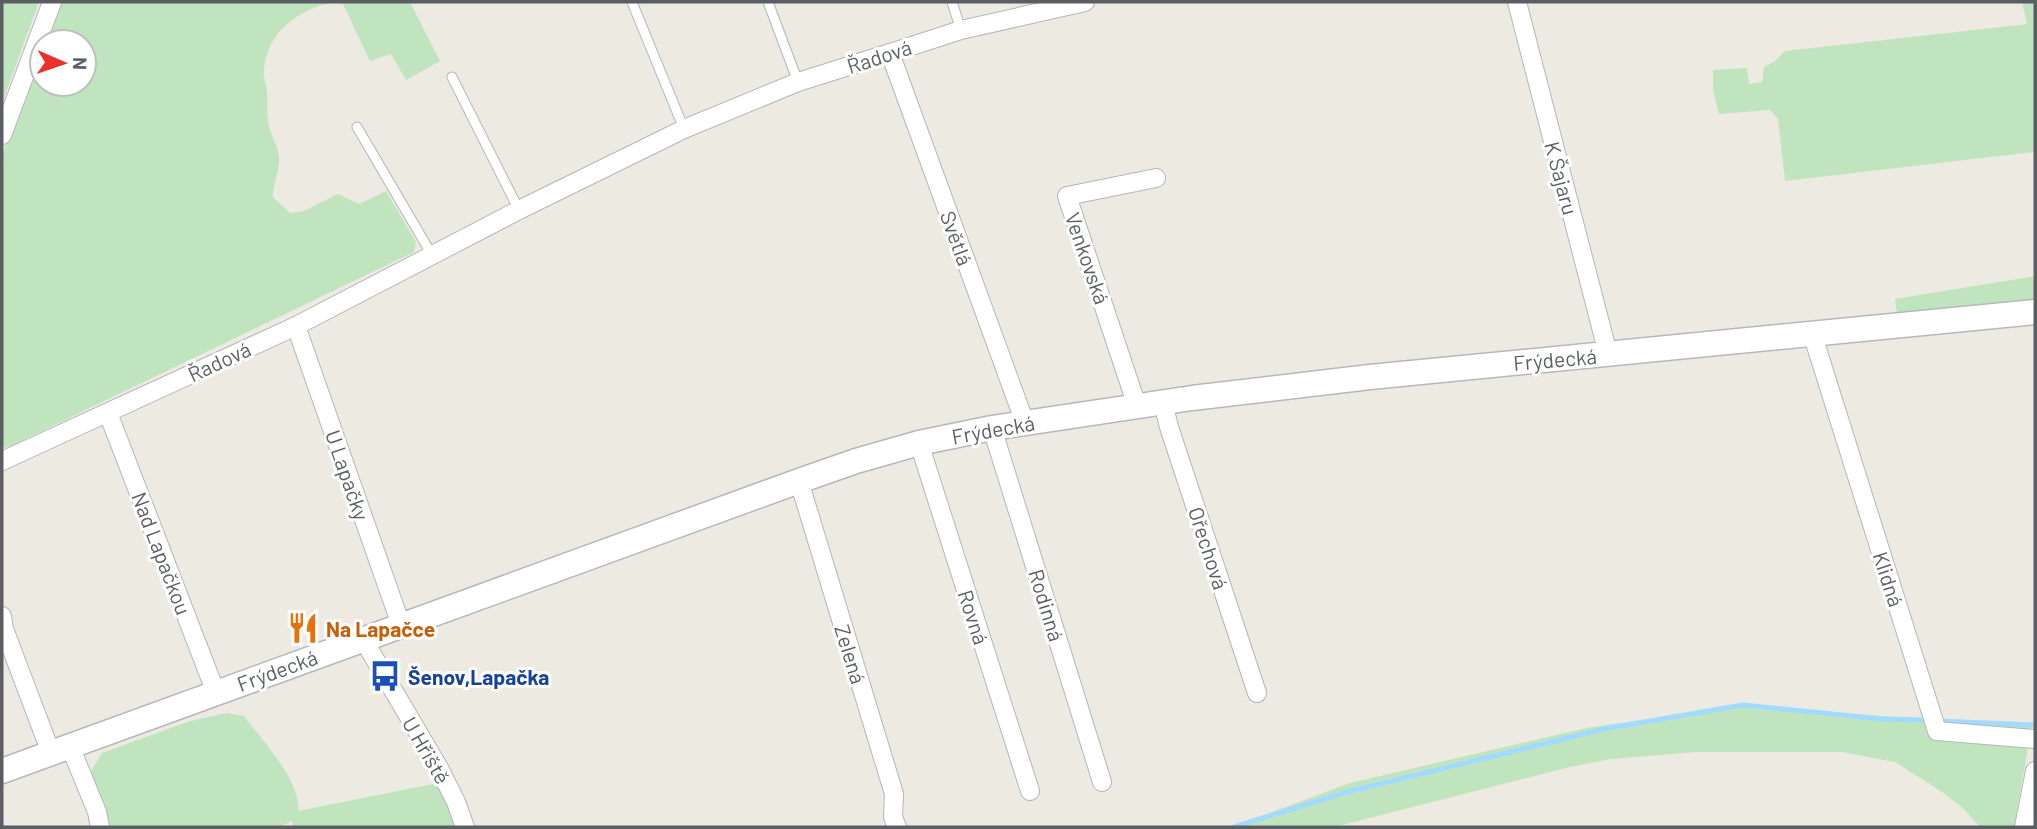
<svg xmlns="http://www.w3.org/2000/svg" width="2037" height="829" viewBox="0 0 2037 829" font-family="Barlow,sans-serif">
<rect width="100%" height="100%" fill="#edeae2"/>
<g fill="#c0e5be">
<polygon points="2,2 39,2 2,103"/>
<path d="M59,2H334C299,9 266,32 264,71C263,79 267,85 267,92C268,105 266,117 270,129C272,139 280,150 279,160C279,173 273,183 273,197L290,213L304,211L338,194L359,204L386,191L416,242L414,252L11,446L2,448V170L4,166L2,164V155L42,50V64H39L37,67L42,69V84H84V42H45Z"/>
<polygon points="336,2 410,2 440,61 406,80 391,54 370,61 343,4"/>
<polygon points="2022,2 2035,2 2035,152 1785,181 1778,119 1770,110 1719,114 1713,90 1713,70 1747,68 1749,84 1762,82 1764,67 1775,61 1785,51 2027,24"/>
<polygon points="2035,276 2035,299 1897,314 1895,299"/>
<polygon points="1732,707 2032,725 2014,827 1980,827 1964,809 1942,792 1895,762 1842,752 1697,752 1611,759 1570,767 1334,827 1232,827 1350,783 1586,728"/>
<path d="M226,713L244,716C261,739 302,782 298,811L443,782L456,827H293L292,821L280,827H107L106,813L91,771L102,753L190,721Z"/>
</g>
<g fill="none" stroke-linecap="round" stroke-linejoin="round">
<g stroke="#a1dbff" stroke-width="5">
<polyline points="1939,721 2035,725"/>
<polyline points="1234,827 1347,792 1604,729 1743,705 1882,719 1929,720"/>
</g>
<defs>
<g id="lane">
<polyline points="632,2 684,129"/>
<polyline points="768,2 798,82"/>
<polyline points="952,2 961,30"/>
<polyline points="452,77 519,210"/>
<polyline points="357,127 432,255"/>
</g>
<g id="street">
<polyline points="1517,2 1608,354"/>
<polyline points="890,53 1025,423"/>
<polyline points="2,135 52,2"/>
<polyline points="296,326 401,625"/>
<polyline points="1812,333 1937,731 2035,739"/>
<polyline points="1163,403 1169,427 1257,693"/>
<polyline points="1137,406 1067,196 1156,178"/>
<polyline points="108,413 216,693"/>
<polyline points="992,428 1102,782"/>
<polyline points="919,443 1030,791"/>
<polyline points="2,461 296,326 519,210 684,129 798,82 890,53 961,30 1085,2"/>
<polyline points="799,481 894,794 893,817 897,827"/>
<polyline points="2,616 4,629 51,753"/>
<polyline points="363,639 439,768 456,802 465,827"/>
<polyline points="70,746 97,812 100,827"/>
<polyline points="2024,827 2035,771"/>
</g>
<polyline id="secondary" points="2,771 799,481 856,461 919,443 992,428 1192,398 1370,377 2035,312"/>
</defs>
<use href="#lane" stroke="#b3b6ba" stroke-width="11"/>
<use href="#street" stroke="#b3b6ba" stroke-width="20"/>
<use href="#secondary" stroke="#b4b8bd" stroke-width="27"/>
<use href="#lane" stroke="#fff" stroke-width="9"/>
<use href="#street" stroke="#fff" stroke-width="18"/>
<use href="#secondary" stroke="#fff" stroke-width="24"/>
</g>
<defs>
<symbol id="restaurant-bare" viewBox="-9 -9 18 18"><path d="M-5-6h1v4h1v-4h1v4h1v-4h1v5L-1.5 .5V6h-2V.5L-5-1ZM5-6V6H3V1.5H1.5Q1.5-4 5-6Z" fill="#e8710a" stroke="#fff" stroke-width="2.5" paint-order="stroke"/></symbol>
<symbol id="bus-bare" viewBox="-9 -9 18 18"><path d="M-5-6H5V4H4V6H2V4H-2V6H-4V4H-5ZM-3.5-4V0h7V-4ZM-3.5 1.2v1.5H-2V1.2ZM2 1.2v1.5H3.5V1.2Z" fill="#1a4fb4" stroke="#fff" stroke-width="2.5" paint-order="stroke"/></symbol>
</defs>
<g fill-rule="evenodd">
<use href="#restaurant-bare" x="281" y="606" width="44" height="44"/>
<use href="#bus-bare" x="363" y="654" width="44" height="44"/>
</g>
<g text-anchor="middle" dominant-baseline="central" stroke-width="6" stroke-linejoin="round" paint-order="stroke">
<g font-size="21" fill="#5b5f63" stroke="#fff">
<text transform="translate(879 56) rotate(-18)">Řadová</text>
<text transform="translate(1562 178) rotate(75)">K Šajaru</text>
<text transform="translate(957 238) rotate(70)">Světlá</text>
<text transform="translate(1088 258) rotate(71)">Venkovská</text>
<text transform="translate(1555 359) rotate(-5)">Frýdecká</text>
<text transform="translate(219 361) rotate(-25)">Řadová</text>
<text transform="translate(993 429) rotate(-10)">Frýdecká</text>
<text transform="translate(348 475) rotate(71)">U Lapačky</text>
<text transform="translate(1209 548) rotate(72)">Ořechová</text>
<text transform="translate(162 553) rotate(69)">Nad Lapačkou</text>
<text transform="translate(1889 579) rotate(72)">Klidná</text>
<text transform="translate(1047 605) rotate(73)">Rodinná</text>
<text transform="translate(974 617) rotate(72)">Rovná</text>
<text transform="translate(851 654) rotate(73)">Zelená</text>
<text transform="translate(277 670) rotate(-20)">Frýdecká</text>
<text transform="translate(427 750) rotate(60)">U Hřiště</text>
</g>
<g font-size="21" font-weight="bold" fill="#c56008" stroke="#fff" text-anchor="start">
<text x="326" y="628">Na Lapačce</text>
</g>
<g font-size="21" font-weight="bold" fill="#164399" stroke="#fff" text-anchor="start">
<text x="408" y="676">Šenov,Lapačka</text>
</g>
</g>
<rect width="2037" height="829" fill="none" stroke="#5b5f63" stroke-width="7"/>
<g transform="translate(63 63) rotate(92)"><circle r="33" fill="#ffffff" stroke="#bdbfc1" stroke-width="2"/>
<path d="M0-5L12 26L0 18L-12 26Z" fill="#e9302c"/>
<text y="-10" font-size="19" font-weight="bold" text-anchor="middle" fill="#5b5f63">N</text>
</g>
</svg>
